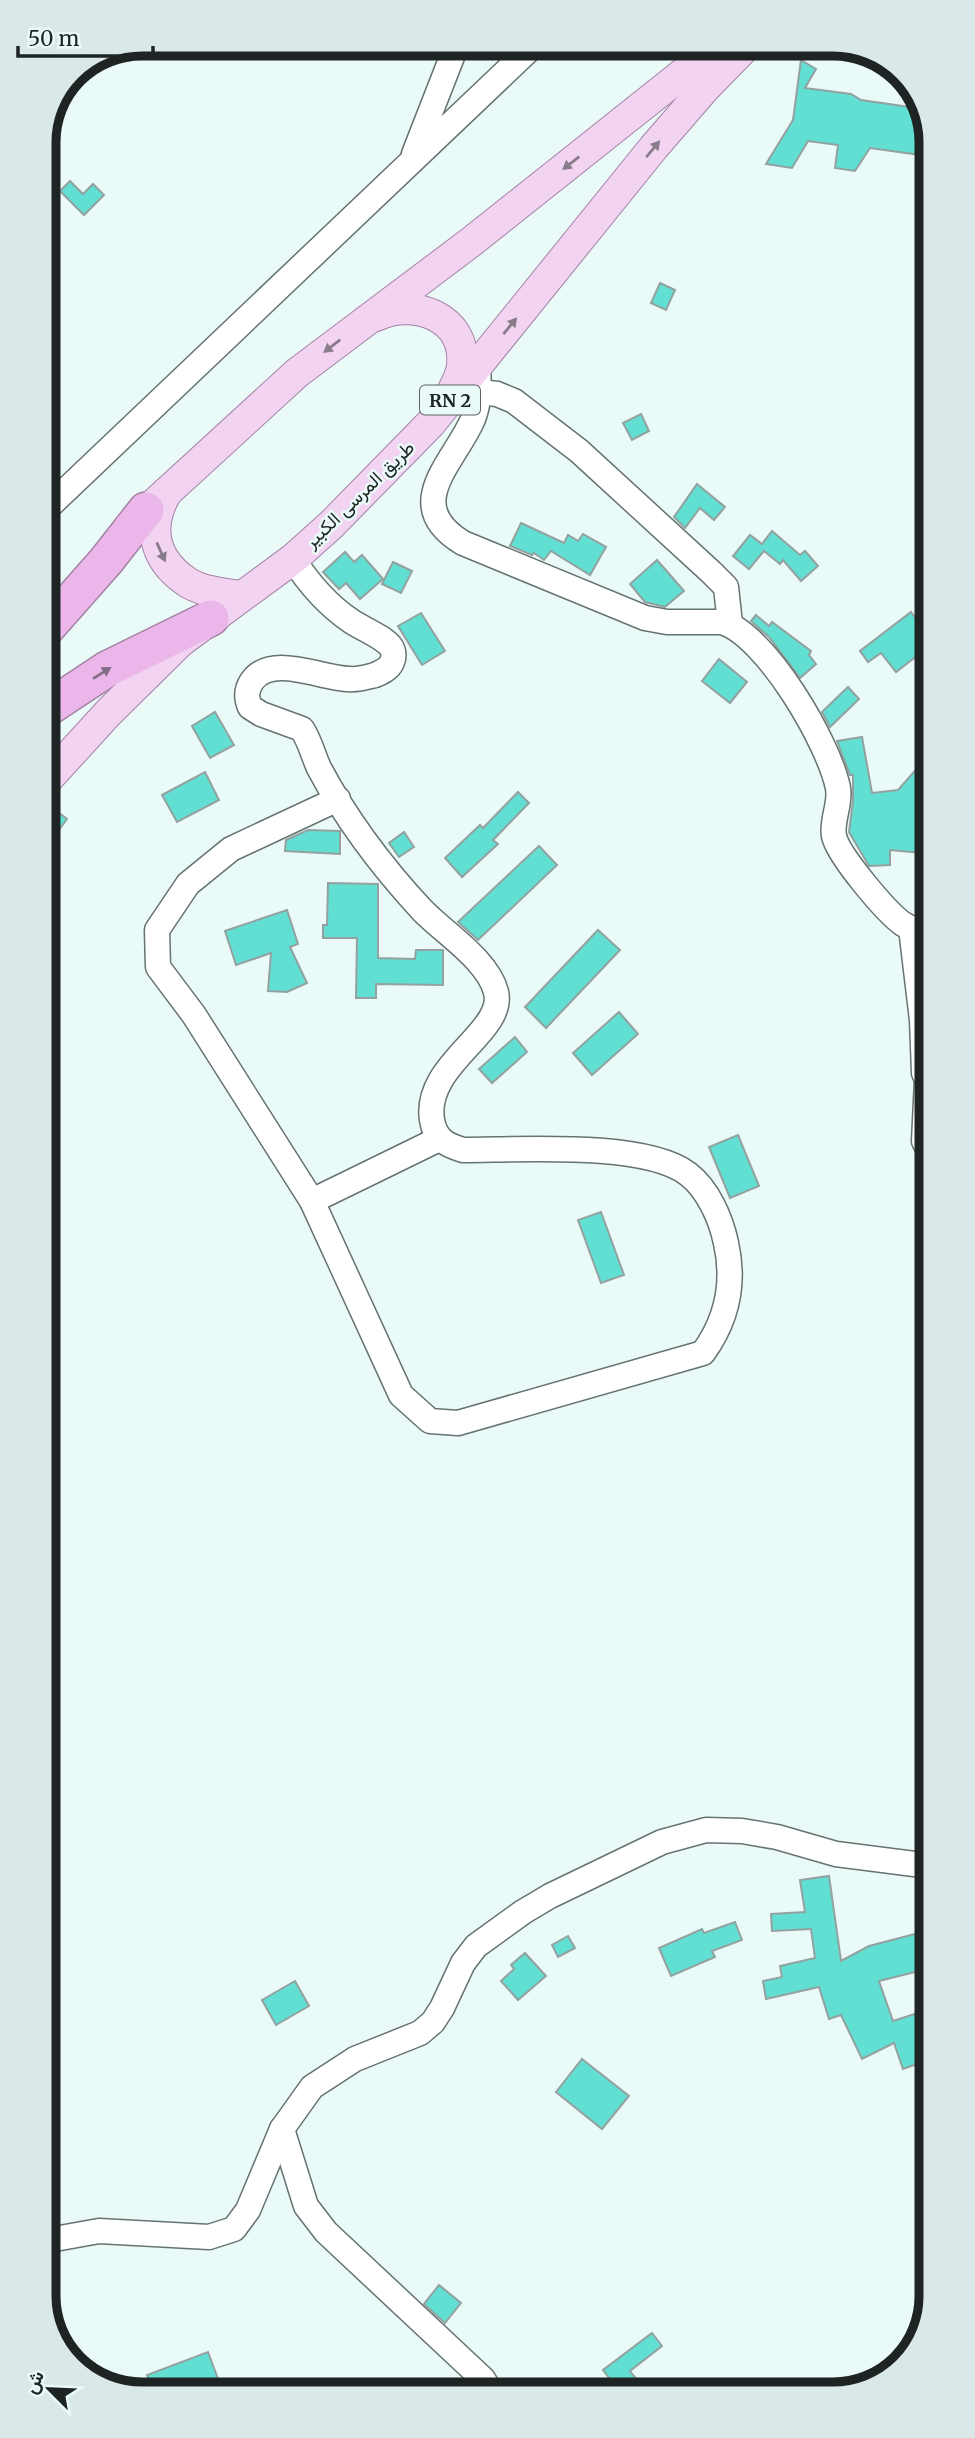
<svg xmlns="http://www.w3.org/2000/svg" width="975" height="2438" viewBox="0 0 975 2438" font-family="Merriweather,Vazirmatn,serif">
<rect width="100%" height="100%" fill="#eafaf8"/>
<g fill="#61dfd2" stroke="#93a2a0" stroke-width="2">
<polygon points="801,60 816,69 805,88 851,94 861,100 924,109 916,123 925,128 921,155 870,148 855,171 835,168 838,145 808,141 792,168 766,164 793,120"/>
<polygon points="70,181 83,194 93,184 104,195 84,215 60,191"/>
<polygon points="660,283 675,290 666,310 651,303"/>
<polygon points="641,414 649,431 632,440 623,423"/>
<polygon points="697,484 725,507 714,520 700,508 685,528 674,517"/>
<polygon points="521,523 564,543 568,535 578,541 583,534 606,547 590,575 551,551 544,560 534,553 532,555 510,546"/>
<polygon points="772,531 800,555 805,551 818,566 801,581 783,560 780,564 764,551 749,569 733,556 750,535 762,544"/>
<polygon points="345,552 354,562 362,555 383,579 360,599 346,583 339,589 323,572"/>
<polygon points="657,560 684,591 665,607 645,602 630,584"/>
<polygon points="393,562 412,571 401,593 382,584"/>
<polygon points="911,612 927,633 927,648 896,672 881,653 868,662 860,651"/>
<polygon points="421,613 445,651 422,665 398,626"/>
<polygon points="756,615 769,626 772,622 811,651 809,655 816,664 800,678 769,637 751,621"/>
<polygon points="719,659 747,682 730,703 702,681"/>
<polygon points="848,687 859,699 830,727 822,712"/>
<polygon points="215,712 234,745 210,758 192,726"/>
<polygon points="862,737 872,793 898,790 928,756 928,791 922,853 890,850 890,865 869,866 849,832 853,801 853,775 850,775 837,741"/>
<polygon points="205,772 219,800 177,822 162,795"/>
<polygon points="518,792 529,803 493,840 498,844 462,877 445,858 480,825 483,828"/>
<polygon points="45,802 67,819 46,848 45,824"/>
<polygon points="308,830 340,831 340,854 285,851 286,840"/>
<polygon points="404,832 414,847 399,857 389,843"/>
<polygon points="539,846 557,865 478,940 458,922"/>
<polygon points="328,883 378,884 378,958 415,959 416,950 443,950 443,985 376,984 376,998 356,998 357,938 323,938 323,925 327,925"/>
<polygon points="287,910 298,944 290,947 307,983 287,992 268,991 271,953 236,965 225,931"/>
<polygon points="598,930 620,950 546,1028 525,1007"/>
<polygon points="619,1012 638,1034 592,1075 573,1053"/>
<polygon points="515,1037 527,1052 492,1083 479,1069"/>
<polygon points="738,1135 759,1186 730,1198 709,1147"/>
<polygon points="601,1212 624,1275 601,1283 578,1220"/>
<polygon points="829,1876 841,1961 869,1946 930,1930 930,1954 924,1956 927,1969 879,1981 893,2021 927,2010 931,2020 931,2059 903,2069 894,2043 862,2059 841,2015 829,2019 819,1987 766,1999 763,1981 782,1977 780,1966 815,1958 811,1929 772,1931 771,1914 805,1912 800,1880"/>
<polygon points="735,1922 742,1940 712,1951 715,1957 671,1976 659,1948 702,1929 704,1933"/>
<polygon points="568,1936 575,1948 558,1957 552,1945"/>
<polygon points="525,1953 546,1976 518,2000 501,1981 514,1969 511,1965"/>
<polygon points="295,1981 309,2006 276,2025 262,2000"/>
<polygon points="582,2059 629,2096 602,2129 556,2092"/>
<polygon points="439,2285 461,2303 445,2323 424,2304"/>
<polygon points="652,2333 662,2346 630,2371 646,2391 619,2391 603,2370"/>
<polygon points="208,2352 221,2387 203,2394 154,2394 147,2375"/>
</g>
<g fill="none" stroke-linecap="round" stroke-linejoin="round">
<defs>
<g id="minor">
<polyline points="414,154 457,44"/>
<path d="M478,366C479,385 480,401 473,419C454,463 400,505 463,543L645,618L667,622H722C766,635 829,743 838,788C841,804 831,821 834,836C838,855 886,912 903,924C911,929 919,931 928,932"/>
<polyline points="480,392 497,394 514,401 579,451 711,572 726,587 730,624"/>
<polyline points="45,510 535,44"/>
<path d="M293,559C309,584 326,604 351,621C361,628 384,637 391,647C394,651 394,658 392,662C389,669 382,672 375,675C367,677 358,680 349,679C322,679 272,653 252,681C246,690 246,698 250,707L261,714L302,729C310,741 313,755 319,768C346,819 383,868 422,910C444,933 488,960 496,992C506,1032 423,1064 432,1120C435,1139 446,1145 463,1150C518,1150 645,1141 688,1174C708,1189 721,1219 726,1243C735,1283 727,1320 703,1353L458,1423L430,1421L401,1395L312,1201L194,1015L158,967L157,930L188,884L231,849L338,799"/>
<polyline points="911,928 922,1020 924,1073 928,1081"/>
<polyline points="927,1080 924,1141 929,1151"/>
<polyline points="312,1201 439,1139"/>
<polyline points="282,2129 306,2206 326,2232 483,2379 491,2392"/>
<polyline points="49,2240 99,2231 209,2237 234,2229 248,2210 282,2129 312,2087 355,2059 420,2033 433,2022 442,2008 463,1963 476,1946 523,1912 550,1896 662,1842 706,1830 742,1831 777,1837 836,1854 930,1866"/>
<polyline points="930,2299 931,2282"/>
</g>
<g id="major">
<path d="M376,316C414,298 467,317 462,366C461,375 456,384 452,392"/>
<path d="M167,492C147,526 153,559 187,582C202,592 223,593 240,596"/>
<polyline points="130,526 297,373 471,242 720,44"/>
<polyline points="45,782 109,712 180,642 293,559 331,525 431,423 654,147 706,87 748,44"/>
</g>
<g id="highway">
<polyline points="45,630 106,561 146,510"/>
<polyline points="45,710 107,669 211,618"/>
</g>
</defs>
<use href="#minor" stroke="#657371" stroke-width="27"/>
<use href="#major" stroke="#a383a4" stroke-width="32"/>
<use href="#highway" stroke="#a383a4" stroke-width="38"/>
<use href="#minor" stroke="#fff" stroke-width="24"/>
<use href="#major" stroke="#f3d3f2" stroke-width="30"/>
<use href="#highway" stroke="#ebb6ea" stroke-width="35"/>
</g>
<defs><path id="oneway-solid" d="M-6-.8H1V-3.2L6.5 0L1 3.2V.8H-6Z" transform="scale(1.75)"/></defs>
<g fill="#887c8a">
<use href="#oneway-solid" transform="translate(653 149) rotate(-50)"/>
<use href="#oneway-solid" transform="translate(571 163) rotate(142)"/>
<use href="#oneway-solid" transform="translate(510 326) rotate(-51)"/>
<use href="#oneway-solid" transform="translate(332 346) rotate(142)"/>
<use href="#oneway-solid" transform="translate(161 552) rotate(66)"/>
</g>
<use fill="#846d86" href="#oneway-solid" transform="translate(102 673) rotate(-32)"/>
<g text-anchor="middle" dominant-baseline="central" stroke-width="5" stroke-linejoin="round" paint-order="stroke">
<rect fill="#eafaf8" stroke="#5b6463" stroke-width="2" x="420" y="385.5" width="60" height="29" rx="5"/>
<g font-size="18" font-weight="bold" fill="#1e2423">
<text x="450" y="400">RN 2</text>
</g>
<g font-size="19" fill="#1e2423" stroke="#eafaf8">
<text transform="translate(359 494) rotate(-44)">طريق المرسى الكبير</text>
</g>
</g>
<path d="M0 0H975V2438H0ZM142 56H833A86 86 0 0 1 919 142V2296A86 86 0 0 1 833 2382H142A86 86 0 0 1 56 2296V142A86 86 0 0 1 142 56Z" fill="#dae9e7" fill-rule="evenodd"/>
<path fill="none" stroke="#1e2423" stroke-width="9" d="M142 56H833A86 86 0 0 1 919 142V2296A86 86 0 0 1 833 2382H142A86 86 0 0 1 56 2296V142A86 86 0 0 1 142 56Z"/>
<g transform="translate(49 2389) rotate(294)" stroke="#eafaf8" stroke-width="5" paint-order="stroke">
<path d="M0-5L12 26L0 18L-12 26Z" fill="#1e2423"/>
<text y="-10" font-size="19" font-weight="bold" text-anchor="middle" fill="#1e2423">ش</text>
</g>
<path d="M18 46v10h135v-10" fill="none" stroke="#1e2423" stroke-width="3.5"/>
<text x="28" y="46" font-size="21" fill="#1e2423" stroke="#eafaf8" stroke-width="5" paint-order="stroke">50 m</text>
</svg>
